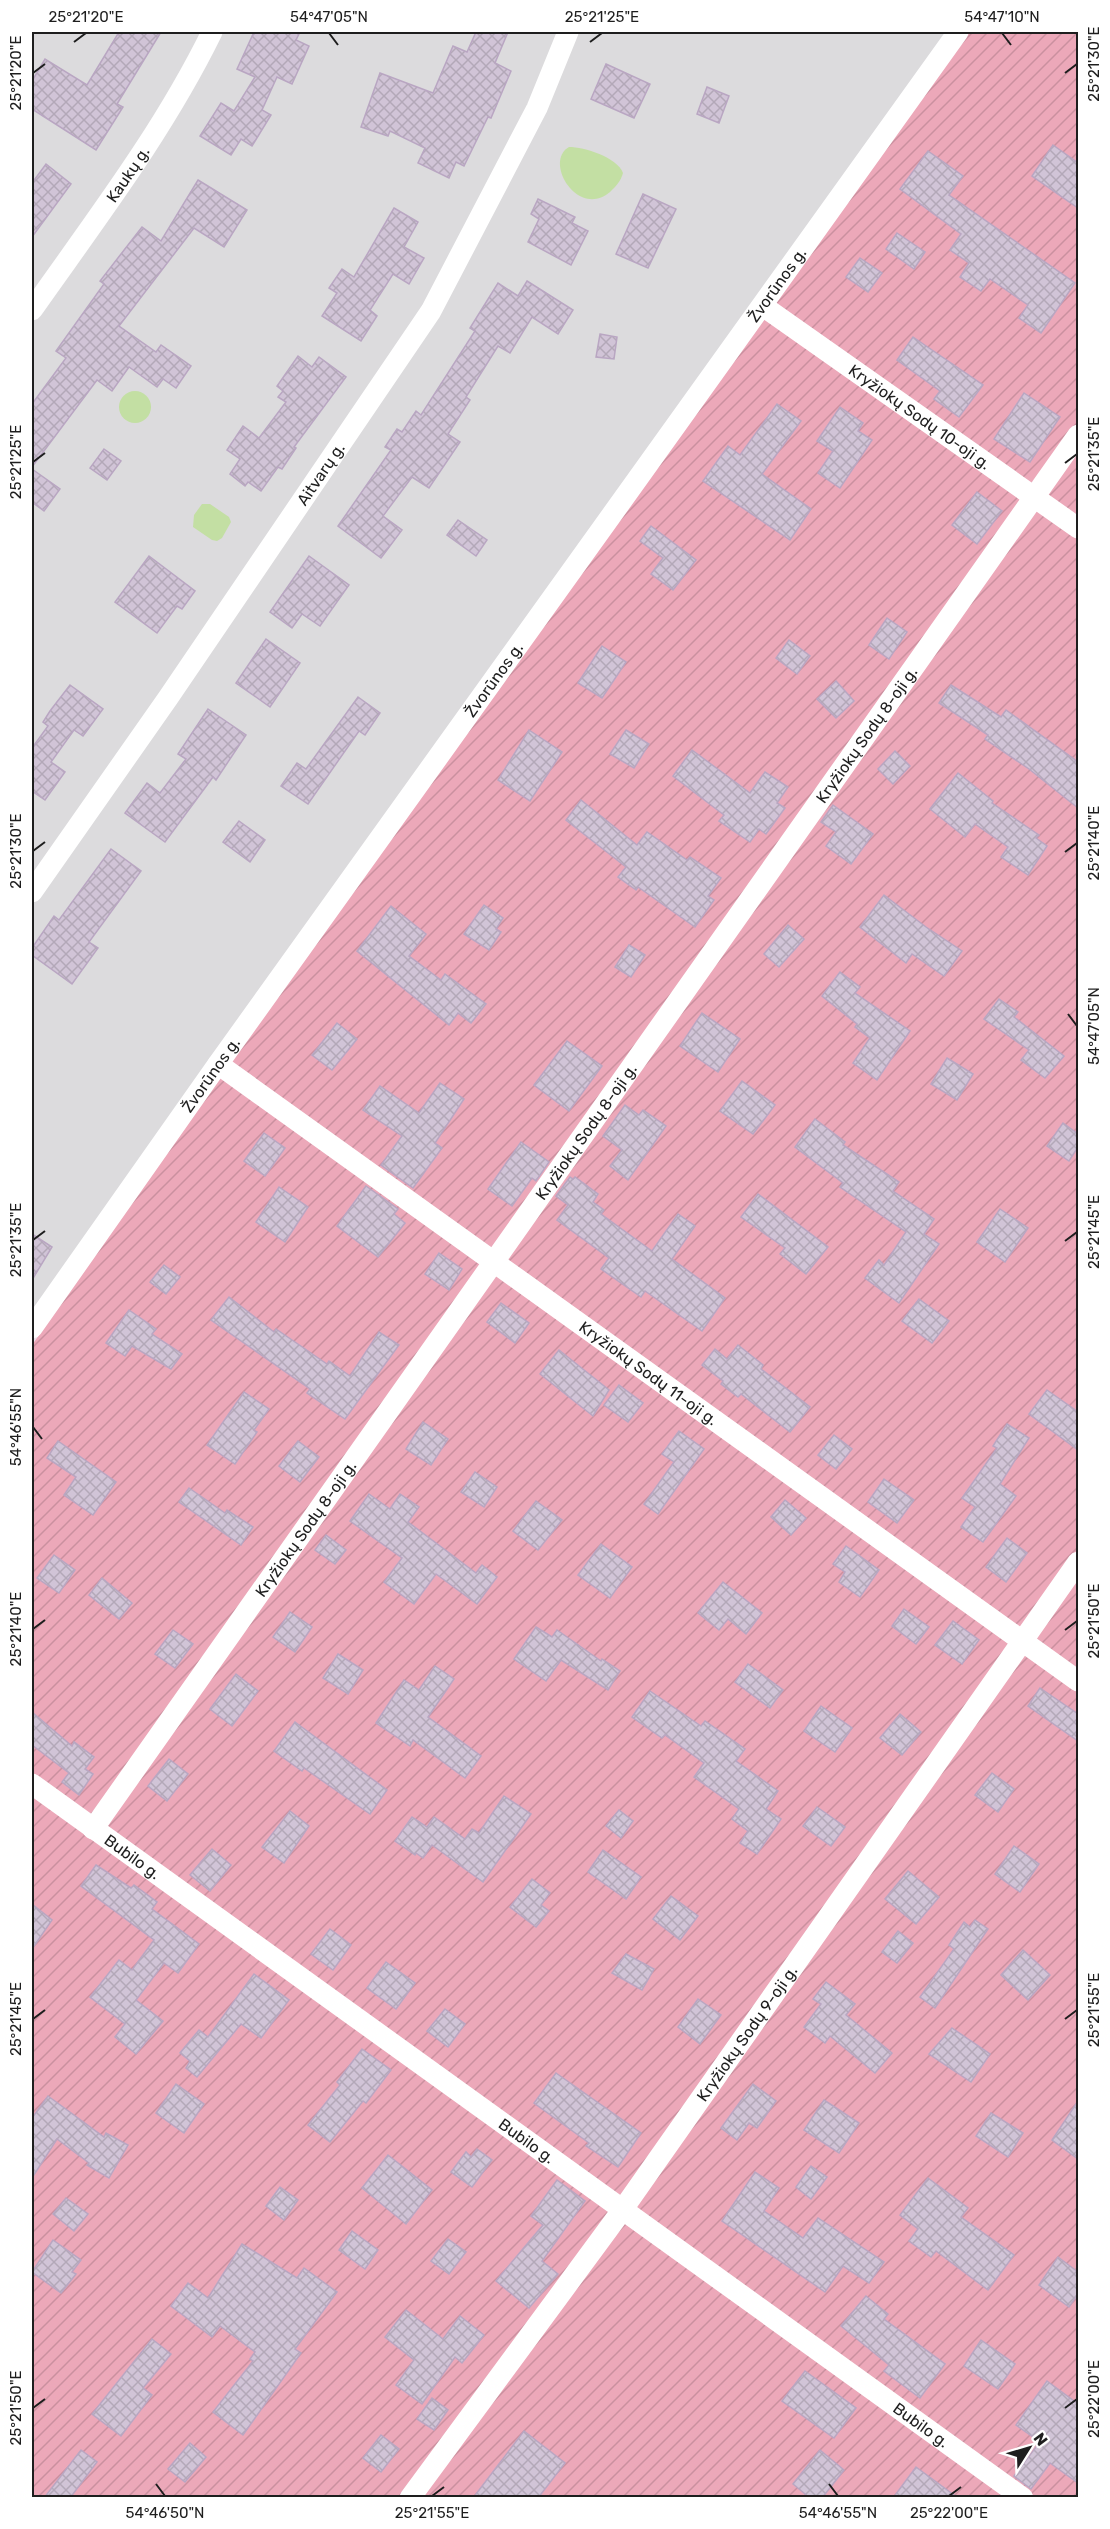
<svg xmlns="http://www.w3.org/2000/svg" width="1110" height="2529" viewBox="0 0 1110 2529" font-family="Rubik,sans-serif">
<defs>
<pattern id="garden-furrows" width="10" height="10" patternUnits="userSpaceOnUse" patternTransform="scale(1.5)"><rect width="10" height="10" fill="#eca8b9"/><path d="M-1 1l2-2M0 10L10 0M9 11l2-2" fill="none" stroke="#ca909f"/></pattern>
<pattern id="building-cross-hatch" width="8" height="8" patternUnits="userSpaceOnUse" patternTransform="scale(1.5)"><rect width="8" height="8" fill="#d1c4d7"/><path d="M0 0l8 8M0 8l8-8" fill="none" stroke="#b3a8b8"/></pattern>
</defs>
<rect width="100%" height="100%" fill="#efe4f0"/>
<polygon fill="#dcdbdd" points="32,32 952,32 32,1331"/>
<polygon fill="url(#garden-furrows)" points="952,32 1078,32 1078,2497 32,2498 32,1345 763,306"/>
<g fill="#c3dfa3">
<path d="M569,147C584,147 617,157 623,173C621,181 616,186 610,192C578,219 543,162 569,147Z"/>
<circle cx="135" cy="407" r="16"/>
<polygon points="202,504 210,504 229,517 231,522 222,538 217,541 212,540 193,527 194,515"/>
</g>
<g fill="url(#building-cross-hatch)" stroke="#b9a6c2" stroke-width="1.5">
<polygon points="119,32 161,32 117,104 123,107 96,150 32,109 32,81 45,59 87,85"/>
<polygon points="254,32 300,32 296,40 309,46 292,84 277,77 262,110 271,115 252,146 241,139 231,155 200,136 221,103 234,111 255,77 237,69"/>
<polygon points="476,32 508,32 495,63 511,71 491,118 488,117 464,166 456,162 449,178 418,163 425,148 390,131 388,136 361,127 380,73 433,93 453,46 467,52"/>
<polygon points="606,64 650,84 634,118 591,99"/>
<polygon points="707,87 729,96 719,123 697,114"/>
<polygon points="1053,145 1078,163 1078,208 1032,176"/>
<polygon points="928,151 963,176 949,195 1075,283 1041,333 1019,318 1028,305 990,279 981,291 960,277 969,263 950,250 961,234 900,189"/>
<polygon points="46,164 71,184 32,237 32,183"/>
<polygon points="198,180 247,210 224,247 194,228 119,326 156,352 161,345 191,366 176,388 163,379 157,387 129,367 112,391 97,380 32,467 32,404 66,358 56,351 104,284 100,281 142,227 161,241"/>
<polygon points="643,194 676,209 648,268 616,254"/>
<polygon points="538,199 575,217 572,223 588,231 571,265 528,242 539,219 531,214"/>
<polygon points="394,208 418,222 404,247 424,258 409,284 393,274 370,310 377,316 361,341 322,316 337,293 329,288 342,269 354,277"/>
<polygon points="897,233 925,252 914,269 886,249"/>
<polygon points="860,258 882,273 868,292 846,277"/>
<polygon points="527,281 573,310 558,334 532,317 510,353 498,346 466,397 470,400 448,434 460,442 429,488 412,477 383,516 402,530 381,558 338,526 391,450 385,447 397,429 402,432 416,411 421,415 475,331 470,328 498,283 518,296"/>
<polygon points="600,334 617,337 614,359 596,357"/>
<polygon points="913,337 983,385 959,417 934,399 940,391 897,360"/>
<polygon points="298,356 312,367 319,357 346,377 294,447 296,448 282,469 278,467 261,491 248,482 245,486 230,474 240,459 227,450 243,426 259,438 286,402 278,397 283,391 277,386"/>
<polygon points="1024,393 1060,417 1030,462 994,439"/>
<polygon points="777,404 801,421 762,474 811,509 790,540 703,481 728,446 740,455"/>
<polygon points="840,407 863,423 858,431 872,440 840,488 818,473 833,451 817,441"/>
<polygon points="104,449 121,461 107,480 90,468"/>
<polygon points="32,469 60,489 44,511 32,502"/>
<polygon points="977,492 1002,511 977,544 952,525"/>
<polygon points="458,520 487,540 476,556 447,535"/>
<polygon points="651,526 696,560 673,590 651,574 663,558 640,541"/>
<polygon points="149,556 195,591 182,609 177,606 157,633 115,602"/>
<polygon points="309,556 349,585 320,626 302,614 292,628 270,612"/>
<polygon points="887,618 907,632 889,659 869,645"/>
<polygon points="266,639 300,663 270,707 236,683"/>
<polygon points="789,640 810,656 797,674 776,658"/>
<polygon points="602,646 626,662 602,698 578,683"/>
<polygon points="836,681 854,701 836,718 817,699"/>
<polygon points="70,685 103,709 83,736 74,730 51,762 65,772 45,800 32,791 32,748 48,726 43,722 50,711"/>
<polygon points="951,685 1001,717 1006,710 1078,762 1078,808 1029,769 985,739 988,735 939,703"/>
<polygon points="358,697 380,713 365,735 359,731 308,804 281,786 297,763 306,769"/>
<polygon points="208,709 246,735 216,780 213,777 165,842 125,813 147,783 160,793 186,759 178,754"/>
<polygon points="529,730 562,752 530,801 498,780"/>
<polygon points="626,730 649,744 634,768 610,754"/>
<polygon points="692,750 750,793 765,772 788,787 777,803 785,808 766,834 759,829 750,842 719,821 724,815 673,776"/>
<polygon points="895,751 910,766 893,784 878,769"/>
<polygon points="958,773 993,801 992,803 1039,835 1036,838 1047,846 1028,875 1001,857 1008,847 975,824 965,837 930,809"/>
<polygon points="581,800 637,845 647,832 687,860 690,857 721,878 708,896 714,900 695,927 638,887 636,890 618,877 626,867 566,820"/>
<polygon points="833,805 873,834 851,864 826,846 836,832 821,822"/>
<polygon points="239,821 265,840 250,862 223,842"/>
<polygon points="111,849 141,871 89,942 98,948 72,984 32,955 32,948 54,916 59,920"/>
<polygon points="884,895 926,927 962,951 944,976 912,954 906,963 860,927"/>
<polygon points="484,905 503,918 496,929 501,932 489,950 464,934"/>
<polygon points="391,906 426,934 409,956 441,980 445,974 486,1004 471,1023 458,1013 449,1025 357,951"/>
<polygon points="788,925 804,939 779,967 764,954"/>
<polygon points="629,945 645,955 631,977 615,967"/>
<polygon points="840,972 860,987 855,993 910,1031 877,1080 853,1063 870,1038 855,1027 857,1024 822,996"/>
<polygon points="999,999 1018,1012 1014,1017 1064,1056 1045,1078 1021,1060 1029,1050 984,1019"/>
<polygon points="702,1013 740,1039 718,1072 680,1046"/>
<polygon points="337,1023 357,1039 332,1070 312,1055"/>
<polygon points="567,1041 602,1066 569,1111 534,1085"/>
<polygon points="947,1058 973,1074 957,1100 931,1084"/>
<polygon points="742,1081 775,1105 753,1134 720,1111"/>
<polygon points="440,1083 464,1099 435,1143 442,1148 413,1188 381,1165 402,1136 363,1110 380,1086 419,1113"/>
<polygon points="625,1105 639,1115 643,1110 666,1126 628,1180 610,1166 622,1150 603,1136"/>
<polygon points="815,1119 845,1142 843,1145 899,1182 893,1191 934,1219 924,1234 939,1244 899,1303 865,1278 879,1260 884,1265 906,1232 840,1187 843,1183 795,1147"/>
<polygon points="1063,1123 1078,1134 1078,1147 1069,1161 1047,1146"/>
<polygon points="264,1133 285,1148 265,1176 244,1161"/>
<polygon points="521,1142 549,1162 536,1181 532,1178 512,1206 488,1189"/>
<polygon points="570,1177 573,1179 575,1177 598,1194 593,1202 604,1210 601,1214 652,1251 678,1214 695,1226 672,1259 725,1298 702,1331 645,1291 641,1297 601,1269 609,1258 557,1220 568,1205 556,1196"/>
<polygon points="366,1186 398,1209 394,1214 405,1223 378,1257 337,1226"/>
<polygon points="279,1187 308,1207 285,1242 256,1222"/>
<polygon points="758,1194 828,1247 806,1274 780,1254 785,1248 741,1217"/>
<polygon points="1000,1209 1028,1228 1005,1262 977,1242"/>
<polygon points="32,1234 52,1247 32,1280"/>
<polygon points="439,1253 462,1269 449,1290 425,1274"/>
<polygon points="164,1265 180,1277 166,1294 150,1282"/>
<polygon points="229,1297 274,1332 276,1329 327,1364 329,1361 350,1376 379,1332 399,1345 345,1419 307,1393 310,1389 211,1320"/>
<polygon points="919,1299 949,1321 932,1343 902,1321"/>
<polygon points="501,1303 529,1323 515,1343 487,1322"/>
<polygon points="129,1310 156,1329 152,1334 182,1354 171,1369 132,1346 125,1356 106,1343"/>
<polygon points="738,1345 763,1365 761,1369 810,1407 790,1432 741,1394 738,1397 721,1384 723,1381 702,1365 715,1349 727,1359"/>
<polygon points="559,1350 609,1390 593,1416 540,1374"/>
<polygon points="619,1385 643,1403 628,1422 604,1405"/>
<polygon points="1047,1390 1078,1412 1078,1450 1029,1414"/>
<polygon points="244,1392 269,1409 254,1430 257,1432 235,1464 207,1445"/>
<polygon points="423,1422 448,1439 431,1465 406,1449"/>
<polygon points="1007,1424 1029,1438 1000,1484 1016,1496 983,1542 961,1527 975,1507 962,1498 997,1448 993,1446"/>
<polygon points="679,1431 704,1449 658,1514 644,1504 674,1462 662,1454"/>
<polygon points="834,1435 852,1449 836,1469 818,1455"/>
<polygon points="58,1441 116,1482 93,1515 64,1495 76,1477 47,1458"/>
<polygon points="298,1441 319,1457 300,1482 279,1466"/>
<polygon points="475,1472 497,1487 484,1507 461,1492"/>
<polygon points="884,1479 914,1500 897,1523 868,1502"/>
<polygon points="189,1488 225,1513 227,1510 253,1527 241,1545 179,1502"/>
<polygon points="369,1494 390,1509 400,1494 419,1507 408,1522 476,1573 482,1565 497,1577 477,1604 436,1574 414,1604 384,1582 402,1558 350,1521"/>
<polygon points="785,1500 806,1518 791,1535 771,1517"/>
<polygon points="536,1501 562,1520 538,1550 513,1531"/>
<polygon points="326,1535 346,1550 335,1564 315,1550"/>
<polygon points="1007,1538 1027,1553 1006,1582 986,1567"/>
<polygon points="601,1544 632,1567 610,1598 578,1575"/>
<polygon points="846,1546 879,1570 860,1597 839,1582 845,1572 833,1564"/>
<polygon points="54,1555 75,1570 59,1593 37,1578"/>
<polygon points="102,1578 132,1603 119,1619 89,1595"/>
<polygon points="723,1582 762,1613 746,1634 728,1619 719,1630 698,1613"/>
<polygon points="904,1609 929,1627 916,1644 892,1626"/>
<polygon points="290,1612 312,1627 295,1652 273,1637"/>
<polygon points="953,1621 979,1640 962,1664 935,1645"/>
<polygon points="536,1627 552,1637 557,1630 601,1661 602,1659 620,1671 608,1690 561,1660 546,1681 514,1659"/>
<polygon points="173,1630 193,1644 175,1668 155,1654"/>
<polygon points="338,1654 363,1670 348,1694 323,1678"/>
<polygon points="748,1664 783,1690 770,1708 735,1682"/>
<polygon points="435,1666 454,1679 428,1717 481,1756 465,1778 413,1740 410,1746 376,1723 404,1680 419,1690"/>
<polygon points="236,1674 258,1691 232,1726 210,1709"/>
<polygon points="1040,1688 1078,1714 1078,1741 1028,1706"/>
<polygon points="650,1691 701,1726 705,1721 745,1749 736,1761 778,1791 766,1809 781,1819 757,1854 740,1843 748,1831 732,1819 739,1809 694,1777 704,1763 665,1735 662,1738 632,1717"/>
<polygon points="821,1706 852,1728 835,1752 804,1731"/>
<polygon points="32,1712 72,1746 74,1742 94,1757 85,1769 93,1774 79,1795 62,1782 69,1773 32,1745"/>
<polygon points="900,1714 921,1732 902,1755 880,1738"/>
<polygon points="295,1722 387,1790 370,1814 304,1768 302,1771 274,1751"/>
<polygon points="169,1759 188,1774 167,1801 148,1786"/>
<polygon points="992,1773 1014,1789 998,1812 975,1795"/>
<polygon points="504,1796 531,1814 483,1882 432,1845 423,1858 416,1853 415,1855 395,1841 412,1817 427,1827 434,1817 465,1839 472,1829 479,1833"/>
<polygon points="817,1807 845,1827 831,1846 803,1826"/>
<polygon points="619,1810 633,1821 621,1838 606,1826"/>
<polygon points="290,1811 309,1826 284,1863 262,1847"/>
<polygon points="1014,1846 1039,1864 1020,1892 995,1874"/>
<polygon points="212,1849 231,1865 210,1891 190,1875"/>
<polygon points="603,1850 641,1877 626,1899 588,1872"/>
<polygon points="96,1865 131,1888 134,1885 157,1902 152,1909 199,1944 178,1973 164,1963 136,2000 163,2021 136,2054 115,2037 125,2024 90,1997 119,1960 132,1970 154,1940 81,1886"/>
<polygon points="908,1871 939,1897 916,1924 885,1899"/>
<polygon points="532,1879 550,1893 541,1905 549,1911 536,1927 510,1907"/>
<polygon points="671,1896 698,1916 680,1940 653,1919"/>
<polygon points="32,1904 52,1920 32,1949"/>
<polygon points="975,1920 988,1929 935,2008 920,1997 954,1949 949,1945 964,1922 970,1927"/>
<polygon points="330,1929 351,1945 333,1970 311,1954"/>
<polygon points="898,1931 913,1943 897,1963 882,1952"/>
<polygon points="1023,1950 1050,1975 1028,2000 1001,1975"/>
<polygon points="626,1954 654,1969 642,1990 612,1973"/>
<polygon points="386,1962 415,1983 396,2009 367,1988"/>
<polygon points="254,1974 289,2000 261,2038 241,2024 197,2077 186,2068 190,2061 180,2053 199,2030 208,2037"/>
<polygon points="826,1982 855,2004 846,2015 892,2053 875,2073 830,2036 825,2043 804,2027 821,2004 813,1999"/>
<polygon points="698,1999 721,2015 700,2044 678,2027"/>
<polygon points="445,2009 465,2024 448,2047 427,2031"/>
<polygon points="952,2028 990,2054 971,2082 929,2054"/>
<polygon points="362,2049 391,2070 366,2103 363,2101 330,2142 308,2125 340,2085 337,2082"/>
<polygon points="556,2073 641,2133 618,2167 586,2146 589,2143 534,2103"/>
<polygon points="176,2084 204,2104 184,2133 156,2113"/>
<polygon points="753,2084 776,2101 757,2128 749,2123 737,2140 721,2128"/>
<polygon points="48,2096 104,2137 106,2133 128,2145 109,2178 87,2165 89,2163 57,2139 32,2178 32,2118"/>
<polygon points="824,2100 859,2123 839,2153 804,2130"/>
<polygon points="1078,2101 1078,2159 1052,2140"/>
<polygon points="991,2113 1023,2133 1008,2157 976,2136"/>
<polygon points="477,2149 492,2160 472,2187 451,2172 466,2152 471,2157"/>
<polygon points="388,2155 432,2190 406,2224 362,2188"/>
<polygon points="811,2166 827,2177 811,2199 796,2187"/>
<polygon points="755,2172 779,2188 764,2211 803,2238 818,2218 884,2262 869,2283 843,2266 825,2292 722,2221"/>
<polygon points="928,2178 968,2208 961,2217 1014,2255 988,2290 936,2251 931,2257 909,2241 918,2229 900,2215"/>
<polygon points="557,2180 585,2201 542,2261 558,2274 529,2308 496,2281 543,2225 531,2216"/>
<polygon points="280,2187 298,2200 284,2220 266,2206"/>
<polygon points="66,2198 88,2214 74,2231 53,2214"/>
<polygon points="352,2231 378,2250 365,2269 339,2250"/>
<polygon points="448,2239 466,2252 449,2274 431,2261"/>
<polygon points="53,2240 81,2260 72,2272 76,2274 61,2293 32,2272"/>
<polygon points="242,2244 297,2278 304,2268 337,2292 295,2349 301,2353 243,2435 213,2412 253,2361 250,2359 255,2352 220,2326 212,2337 171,2306 188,2283 208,2298"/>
<polygon points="1058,2257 1078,2272 1078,2294 1069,2307 1039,2285"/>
<polygon points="866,2296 888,2314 884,2319 945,2364 920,2398 884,2371 889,2365 841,2326"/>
<polygon points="406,2310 443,2339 460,2316 484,2335 462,2363 455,2357 422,2404 396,2385 414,2360 385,2337"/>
<polygon points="152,2339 171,2354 143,2388 152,2395 121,2436 92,2414"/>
<polygon points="981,2340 1015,2364 998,2389 964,2366"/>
<polygon points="805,2371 856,2408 834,2438 782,2401"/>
<polygon points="1047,2381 1078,2404 1078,2483 1050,2463 1031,2489 1014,2476 1040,2442 1016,2425"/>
<polygon points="432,2398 448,2410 434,2430 417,2419"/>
<polygon points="524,2431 565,2463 538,2498 473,2498"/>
<polygon points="381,2435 399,2449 381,2472 363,2458"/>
<polygon points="190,2443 206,2457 185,2482 168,2469"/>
<polygon points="81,2450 97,2462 70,2498 44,2498"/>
<polygon points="820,2450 844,2470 822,2498 810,2498 793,2484"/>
<polygon points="916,2467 958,2498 893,2498"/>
</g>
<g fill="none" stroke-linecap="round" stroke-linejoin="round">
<g stroke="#fff" stroke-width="21">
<path id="s1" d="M763,306L1078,528"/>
<path id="s2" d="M32,310C96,219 163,132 212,32"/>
<path id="s3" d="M32,892L168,698L431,311L537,108L568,32"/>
<path id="s4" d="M218,1064L1078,1681"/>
<path id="s5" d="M32,1328L218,1064L958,32"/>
<path id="s6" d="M32,1784L1023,2498"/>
<path id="s7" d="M93,1829L1078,435"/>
<path id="s8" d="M410,2498L623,2209L1078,1562"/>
</g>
</g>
<path fill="none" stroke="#1e1e1e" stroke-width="2" d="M329,33L338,45M1002,33L1011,45M74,42L86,33M590,42L602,33M33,73L45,64M1065,73L1077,64M33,462L45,453M1065,463L1077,454M33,851L45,842M1065,852L1077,843M1068,1014L1077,1026M33,1240L45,1231M1065,1241L1077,1232M33,1427L42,1439M33,1629L45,1620M1065,1630L1077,1621M33,2019L45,2010M1065,2019L1077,2010M33,2408L45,2399M1065,2408L1077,2399M156,2484L165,2496M829,2484L838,2496M432,2496L444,2487M949,2496L961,2487"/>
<g text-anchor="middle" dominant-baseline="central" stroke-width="6" stroke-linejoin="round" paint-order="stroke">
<g font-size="16" fill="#1e1e1e" stroke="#fff">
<text stroke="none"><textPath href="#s2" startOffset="166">Kaukų g.</textPath></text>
<text stroke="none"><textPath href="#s5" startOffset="1282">Žvorūnos g.</textPath></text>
<text stroke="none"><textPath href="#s1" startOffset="192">Kryžiokų Sodų 10-oji g.</textPath></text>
<text stroke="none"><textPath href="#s3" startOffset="508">Aitvarų g.</textPath></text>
<text stroke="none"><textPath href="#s5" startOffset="796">Žvorūnos g.</textPath></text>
<text stroke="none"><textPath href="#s7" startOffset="1340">Kryžiokų Sodų 8-oji g.</textPath></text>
<text stroke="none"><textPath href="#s5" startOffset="310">Žvorūnos g.</textPath></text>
<text stroke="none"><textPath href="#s7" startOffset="854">Kryžiokų Sodų 8-oji g.</textPath></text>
<text stroke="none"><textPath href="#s4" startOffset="530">Kryžiokų Sodų 11-oji g.</textPath></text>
<text stroke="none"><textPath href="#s7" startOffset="368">Kryžiokų Sodų 8-oji g.</textPath></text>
<text stroke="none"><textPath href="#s6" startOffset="124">Bubilo g.</textPath></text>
<text stroke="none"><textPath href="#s8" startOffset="574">Kryžiokų Sodų 9-oji g.</textPath></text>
<text stroke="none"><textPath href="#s6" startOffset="610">Bubilo g.</textPath></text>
<text stroke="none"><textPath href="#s6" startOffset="1096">Bubilo g.</textPath></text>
</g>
</g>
<rect width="1110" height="2529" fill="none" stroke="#ffffff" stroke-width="66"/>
<g transform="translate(1029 2448) rotate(53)" stroke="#ffffff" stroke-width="4.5" paint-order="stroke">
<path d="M0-4.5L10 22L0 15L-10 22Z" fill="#1e1e1e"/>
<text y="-9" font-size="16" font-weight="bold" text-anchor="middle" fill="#1e1e1e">N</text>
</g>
<rect x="33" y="33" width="1044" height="2463" fill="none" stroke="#1e1e1e" stroke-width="2"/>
<g font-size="15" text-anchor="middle" fill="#1e1e1e">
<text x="86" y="22">25°21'20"E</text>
<text x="329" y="22">54°47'05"N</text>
<text x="602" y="22">25°21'25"E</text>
<text x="1002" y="22">54°47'10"N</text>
<text transform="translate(1094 64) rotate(-90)" y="5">25°21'30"E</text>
<text transform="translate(16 73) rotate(-90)" y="5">25°21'20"E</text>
<text transform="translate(1094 454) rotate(-90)" y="5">25°21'35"E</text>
<text transform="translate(16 462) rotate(-90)" y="5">25°21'25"E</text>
<text transform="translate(1094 843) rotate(-90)" y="5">25°21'40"E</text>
<text transform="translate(16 851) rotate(-90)" y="5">25°21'30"E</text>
<text transform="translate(1094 1026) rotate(-90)" y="5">54°47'05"N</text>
<text transform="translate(1094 1232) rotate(-90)" y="5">25°21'45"E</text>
<text transform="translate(16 1240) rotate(-90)" y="5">25°21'35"E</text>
<text transform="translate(16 1427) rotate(-90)" y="5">54°46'55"N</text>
<text transform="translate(1094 1621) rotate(-90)" y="5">25°21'50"E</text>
<text transform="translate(16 1629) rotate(-90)" y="5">25°21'40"E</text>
<text transform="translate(1094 2010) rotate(-90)" y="5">25°21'55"E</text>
<text transform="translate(16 2019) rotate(-90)" y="5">25°21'45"E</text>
<text transform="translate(1094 2399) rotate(-90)" y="5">25°22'00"E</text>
<text transform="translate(16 2408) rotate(-90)" y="5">25°21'50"E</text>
<text x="165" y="2518">54°46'50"N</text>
<text x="432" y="2518">25°21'55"E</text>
<text x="838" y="2518">54°46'55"N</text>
<text x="949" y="2518">25°22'00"E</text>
</g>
</svg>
